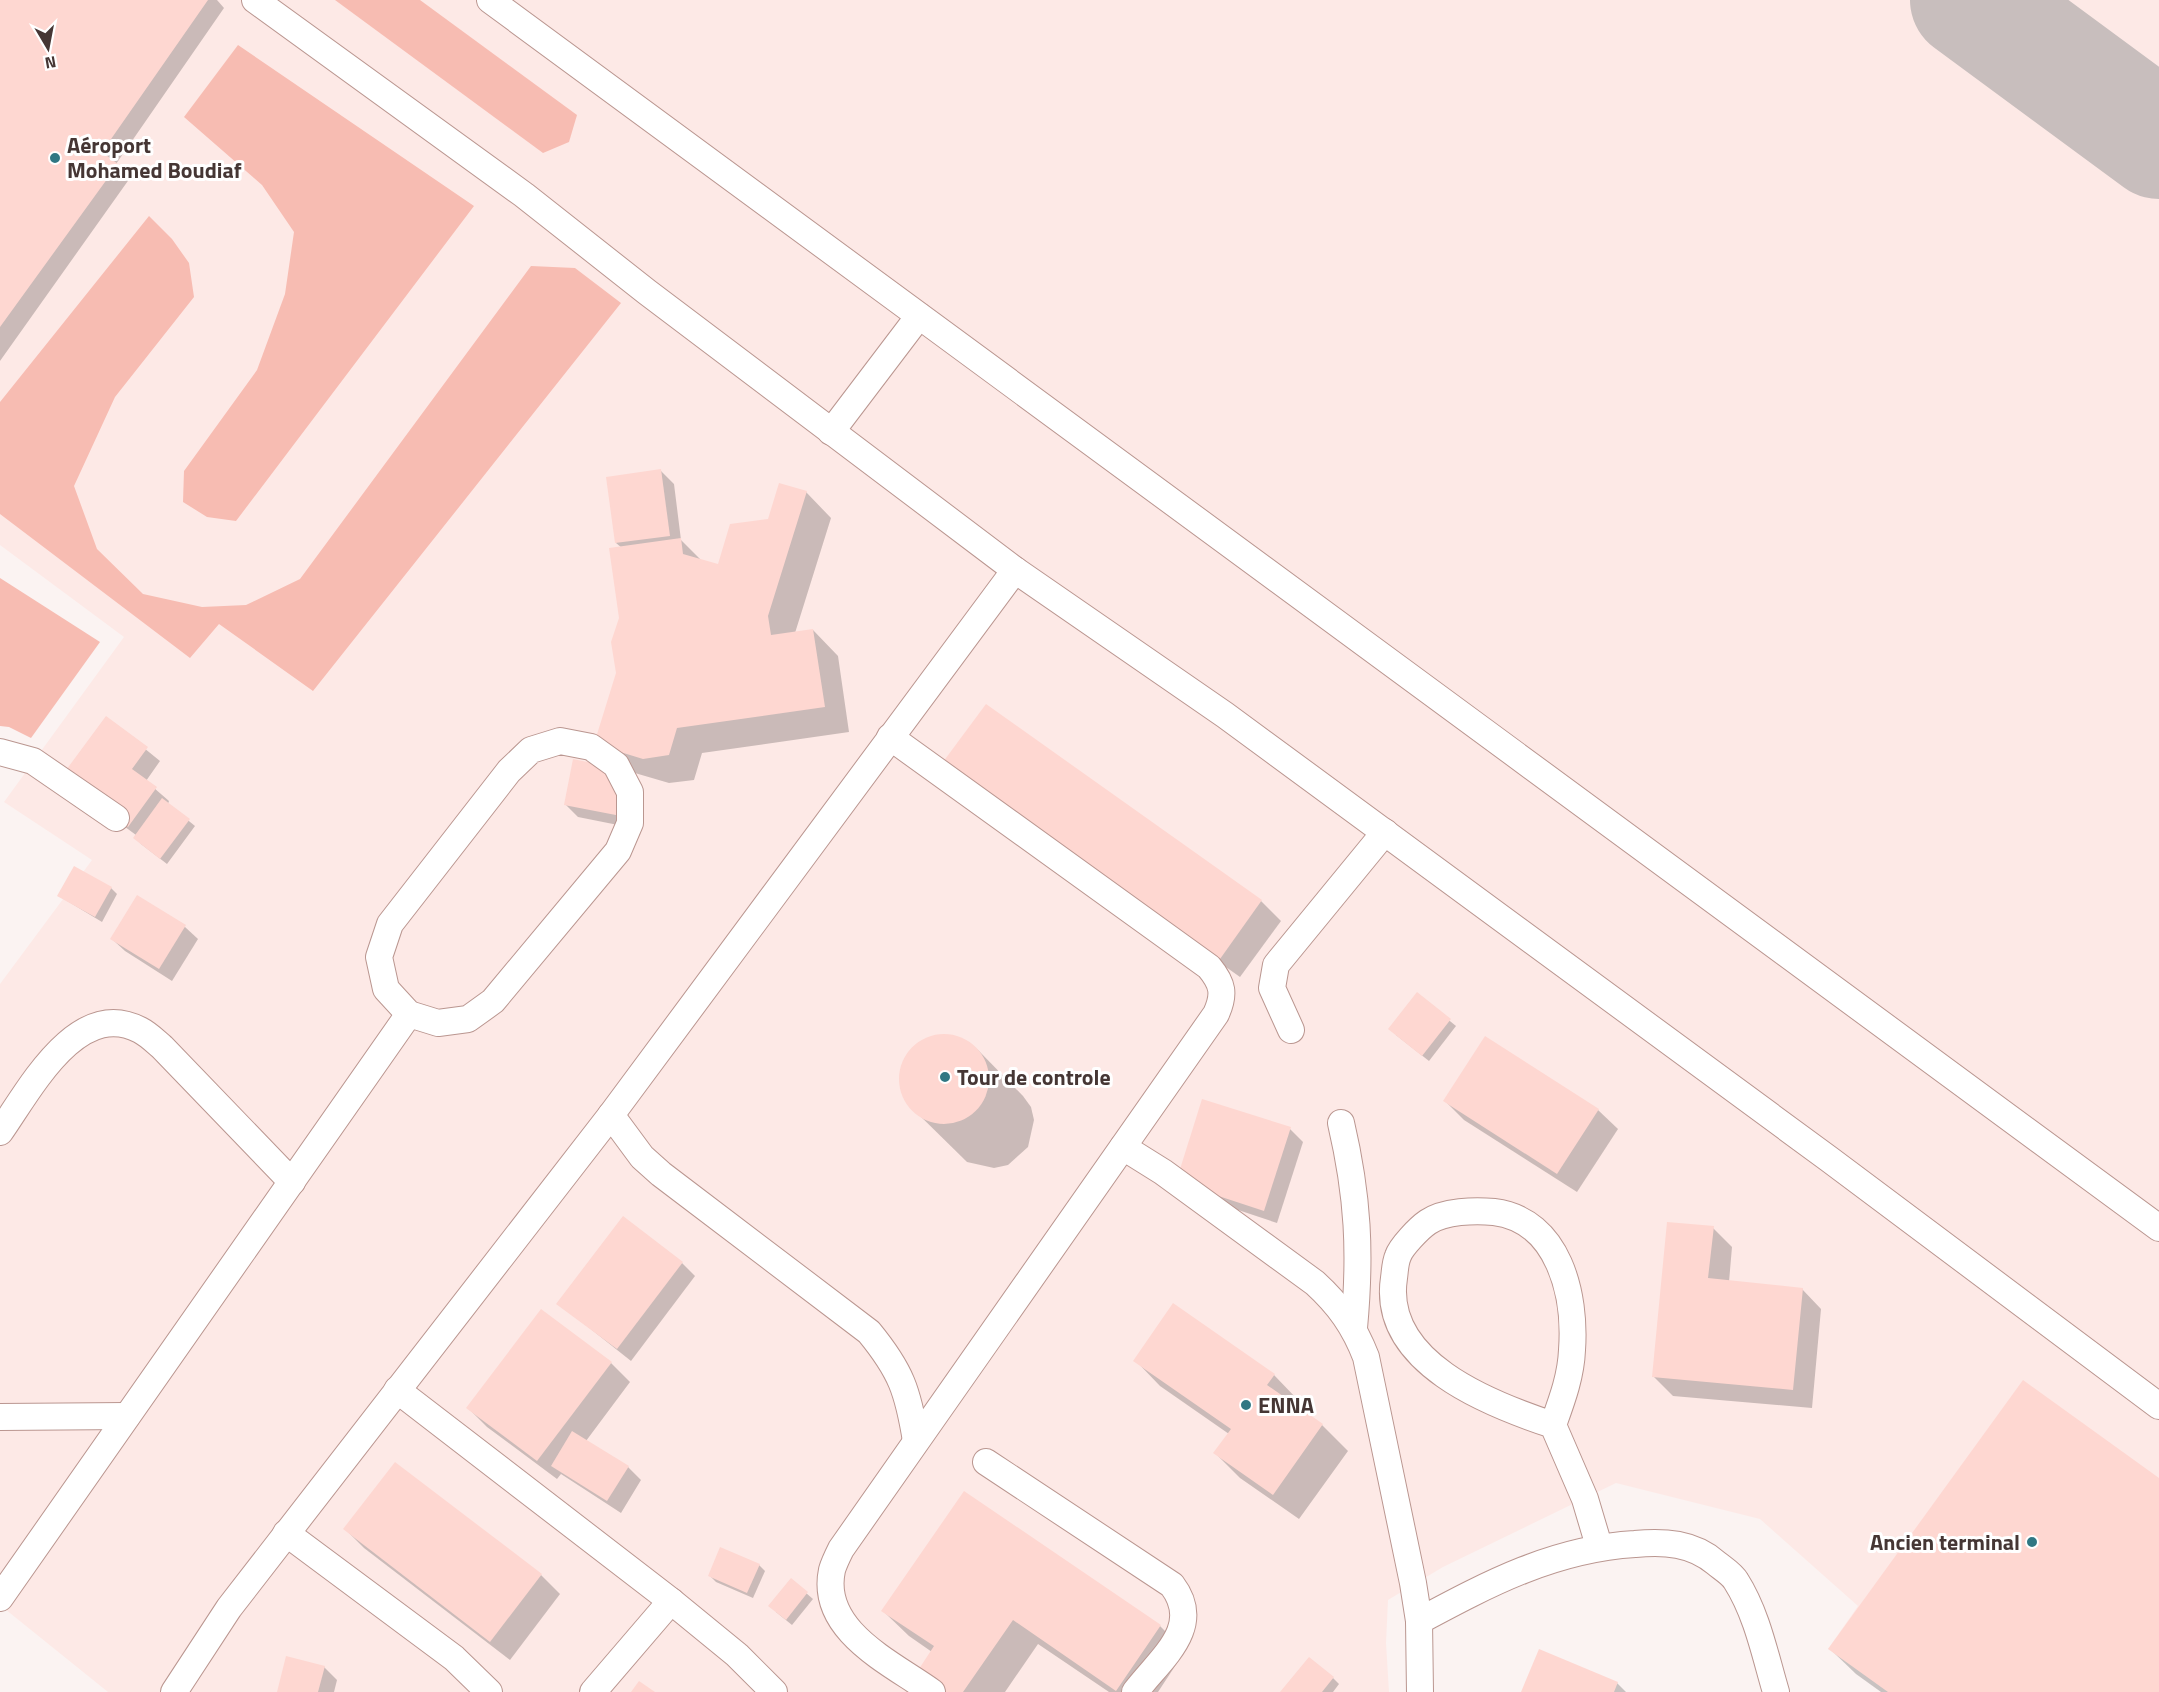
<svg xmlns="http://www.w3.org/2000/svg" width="2159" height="1692" viewBox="0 0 2159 1692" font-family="'Titillium Web',sans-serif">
<rect width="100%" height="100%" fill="#fbf3f2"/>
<polygon fill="#fde9e6" points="0,0 2159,0 2159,1692 1828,1649 1858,1606 1760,1519 1616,1483 1443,1567 1388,1600 1386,1643 1389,1692 108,1692 0,1605 0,984 92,860 4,802 124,637 0,545"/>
<g fill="#f7bcb2">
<polygon points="335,0 420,0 577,115 569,142 543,153"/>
<polygon points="238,45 474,206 236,521 207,517 183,502 184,471 257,370 285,294 294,232 262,185 184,117"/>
<polygon points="149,216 172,239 189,263 194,297 115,397 74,486 97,549 143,594 202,607 246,605 300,579 531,266 575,268 621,303 313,691 219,624 190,658 0,514 0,402"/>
<polygon points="0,578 100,642 31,738 9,727 0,726"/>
</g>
<g fill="#0003">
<polygon points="0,0 217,0 224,8 116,164 130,178 0,361"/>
<polygon points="661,471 674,484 681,540 702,561 719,566 769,520 806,492 831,518 795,633 813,630 838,656 849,732 702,753 694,780 669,783 628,771 642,785 633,828 578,817 565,804 623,771 596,743 618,673 622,548 616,543"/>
<polygon points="986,706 1261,901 1281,921 1240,977 964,781"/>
<polygon points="107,718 160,761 146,781 169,801 168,804 195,826 167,864 141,844 136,835 75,790"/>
<polygon points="111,888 117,894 102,922 59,896"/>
<polygon points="185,927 198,939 172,981 125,951 112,939"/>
<polygon points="1417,994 1456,1026 1429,1061 1396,1035"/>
<polygon points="951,1035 965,1041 978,1050 1023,1096 1031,1107 1034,1120 1028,1147 1008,1165 994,1168 967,1162 911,1107 903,1094 901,1079 903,1064 910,1051 922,1041 936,1036"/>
<polygon points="1445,1101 1598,1110 1618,1129 1577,1192 1464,1120"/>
<polygon points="1290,1129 1303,1142 1277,1223 1190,1194"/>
<polygon points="1713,1228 1732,1247 1729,1282 1802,1289 1821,1309 1812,1408 1673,1396 1653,1376"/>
<polygon points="682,1263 695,1276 631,1361 558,1303"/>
<polygon points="1135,1360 1274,1375 1299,1401 1295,1406 1322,1425 1348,1451 1299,1519 1240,1478 1215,1453 1229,1434 1160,1386"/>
<polygon points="611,1363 630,1382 586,1441 628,1467 641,1480 621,1513 561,1474 557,1479 487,1427 468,1408"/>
<polygon points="2159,1480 2159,1692 1881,1692 1856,1674 1830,1649"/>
<polygon points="345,1529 541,1575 560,1594 510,1660 364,1548"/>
<polygon points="759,1565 765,1571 753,1598 716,1582 709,1575"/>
<polygon points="791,1580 813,1599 792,1625 776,1612"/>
<polygon points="883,1611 1160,1626 1185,1651 1158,1692 1109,1692 1038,1644 1005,1692 929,1692 932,1652 909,1636"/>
<polygon points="324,1667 337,1680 334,1692 279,1692"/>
<polygon points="1333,1678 1339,1684 1333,1692 1282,1692"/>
<polygon points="1617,1683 1626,1692 1523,1692"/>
</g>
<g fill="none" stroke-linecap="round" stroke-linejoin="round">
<polyline stroke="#c8bebd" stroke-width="118" points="1969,0 2159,140"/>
</g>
<g fill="#fed7d1">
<polygon points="0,0 208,0 102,152 118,164 0,327"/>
<polygon points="661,469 670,536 615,543 606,477"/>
<polygon points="779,483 807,491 768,616 771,635 813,629 825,707 677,728 669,755 643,759 594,744 616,673 611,642 619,618 609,548 681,538 683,554 718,564 730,524 768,519"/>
<polygon points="986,704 1262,900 1220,959 943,762"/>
<polygon points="106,716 148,747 132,769 157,787 128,827 61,777"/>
<polygon points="573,759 630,771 621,816 564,805"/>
<polygon points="162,798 190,819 160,859 133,838"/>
<polygon points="74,866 112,887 95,917 57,896"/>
<polygon points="137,895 186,925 159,969 110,939"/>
<polygon points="1417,992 1451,1019 1422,1056 1388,1029"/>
<circle cx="944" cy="1079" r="45"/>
<polygon points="1485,1036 1599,1109 1557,1174 1443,1101"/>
<polygon points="1202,1099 1291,1127 1264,1211 1176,1182"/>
<polygon points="623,1216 683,1262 617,1349 556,1304"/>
<polygon points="1667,1222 1714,1226 1708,1278 1803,1288 1793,1390 1652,1377"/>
<polygon points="1173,1303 1275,1374 1267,1385 1323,1424 1273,1495 1213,1453 1231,1429 1133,1361"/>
<polygon points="541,1309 612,1362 537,1461 466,1408"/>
<polygon points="2023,1380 2159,1478 2159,1692 1888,1692 1828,1649"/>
<polygon points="572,1431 629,1466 607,1501 551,1466"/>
<polygon points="395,1462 542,1574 490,1642 343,1529"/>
<polygon points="964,1491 1161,1625 1116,1691 1013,1620 963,1692 934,1692 913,1678 934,1646 881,1611"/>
<polygon points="720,1547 760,1564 747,1593 708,1576"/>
<polygon points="791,1578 808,1592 786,1620 768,1606"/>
<polygon points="1539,1649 1618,1682 1614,1692 1521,1692"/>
<polygon points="286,1656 325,1666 318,1692 277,1692"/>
<polygon points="1309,1657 1334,1677 1322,1692 1280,1692"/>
<polygon points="639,1681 655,1692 631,1692"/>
</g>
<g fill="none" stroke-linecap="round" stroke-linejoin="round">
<defs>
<g id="service">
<polyline points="255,0 524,195 647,292 1015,570 1225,715 1829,1159 2159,1406"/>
<polyline points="490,0 2159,1228"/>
<polyline points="831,432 919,316"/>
<path d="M890,737L1209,967C1223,984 1225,994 1216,1014L841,1549C838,1555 834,1563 832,1570C819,1631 892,1663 932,1692"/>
<polygon points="560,741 591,747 616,765 630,792 630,823 618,851 493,1001 468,1019 438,1023 409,1014 386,989 379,957 390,924 509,771 531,750"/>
<polyline points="0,752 33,761 116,818"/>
<polyline points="1291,1030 1272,988 1276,965 1385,832"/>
<path d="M611,1115L642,1157L661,1174L869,1332C901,1371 908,1391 916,1441"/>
<path d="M1341,1123C1358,1196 1361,1253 1354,1328"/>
<path d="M0,1132C29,1091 77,997 140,1030C148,1034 155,1041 162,1047L292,1182"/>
<path d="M1123,1147L1163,1172L1315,1283C1339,1305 1354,1326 1366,1357L1413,1583L1419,1621L1420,1692"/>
<polyline points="397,1390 671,1601 737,1655 774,1692"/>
<polyline points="0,1417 127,1416"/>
<path d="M1553,1425C1489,1404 1381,1362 1394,1278C1395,1271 1395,1263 1398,1256C1401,1247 1419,1228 1428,1222C1444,1211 1475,1210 1494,1212C1559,1220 1576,1295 1572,1350C1571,1376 1562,1400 1553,1425L1585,1499L1599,1546"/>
<path d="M986,1462L1172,1585C1204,1627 1161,1658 1135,1692"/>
<polyline points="286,1533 454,1658 489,1692"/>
<polyline points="0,1598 409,1014"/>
<path d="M1419,1621C1490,1583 1554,1549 1635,1544C1664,1541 1693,1543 1716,1563C1722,1568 1732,1574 1736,1581C1757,1614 1765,1655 1776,1692"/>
<polyline points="174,1692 229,1608 611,1115 1015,570"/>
<polyline points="593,1692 671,1601"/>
</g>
</defs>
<use href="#service" stroke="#ba9690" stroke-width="28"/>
<use href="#service" stroke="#fff" stroke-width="26"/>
</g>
<g fill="#307783" stroke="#fff" stroke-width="2">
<circle cx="55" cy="158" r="6"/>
<circle cx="945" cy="1077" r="6"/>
<circle cx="1246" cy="1405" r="6"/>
<circle cx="2032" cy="1542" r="6"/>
</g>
<g text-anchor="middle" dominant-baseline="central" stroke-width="6" stroke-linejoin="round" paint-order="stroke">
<g font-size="22" font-weight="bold" fill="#453634" stroke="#fff" text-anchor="start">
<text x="67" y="145">Aéroport<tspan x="67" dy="25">Mohamed Boudiaf</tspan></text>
<text x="957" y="1077">Tour de controle</text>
<text x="1258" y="1405">ENNA</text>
<text x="2020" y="1542" text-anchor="end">Ancien terminal</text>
</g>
</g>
<g transform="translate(48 48) rotate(170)" stroke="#ffffff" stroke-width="4.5" paint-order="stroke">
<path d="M0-4.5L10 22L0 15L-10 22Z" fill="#453634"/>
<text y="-9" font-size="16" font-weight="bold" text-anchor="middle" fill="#453634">N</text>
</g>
</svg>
